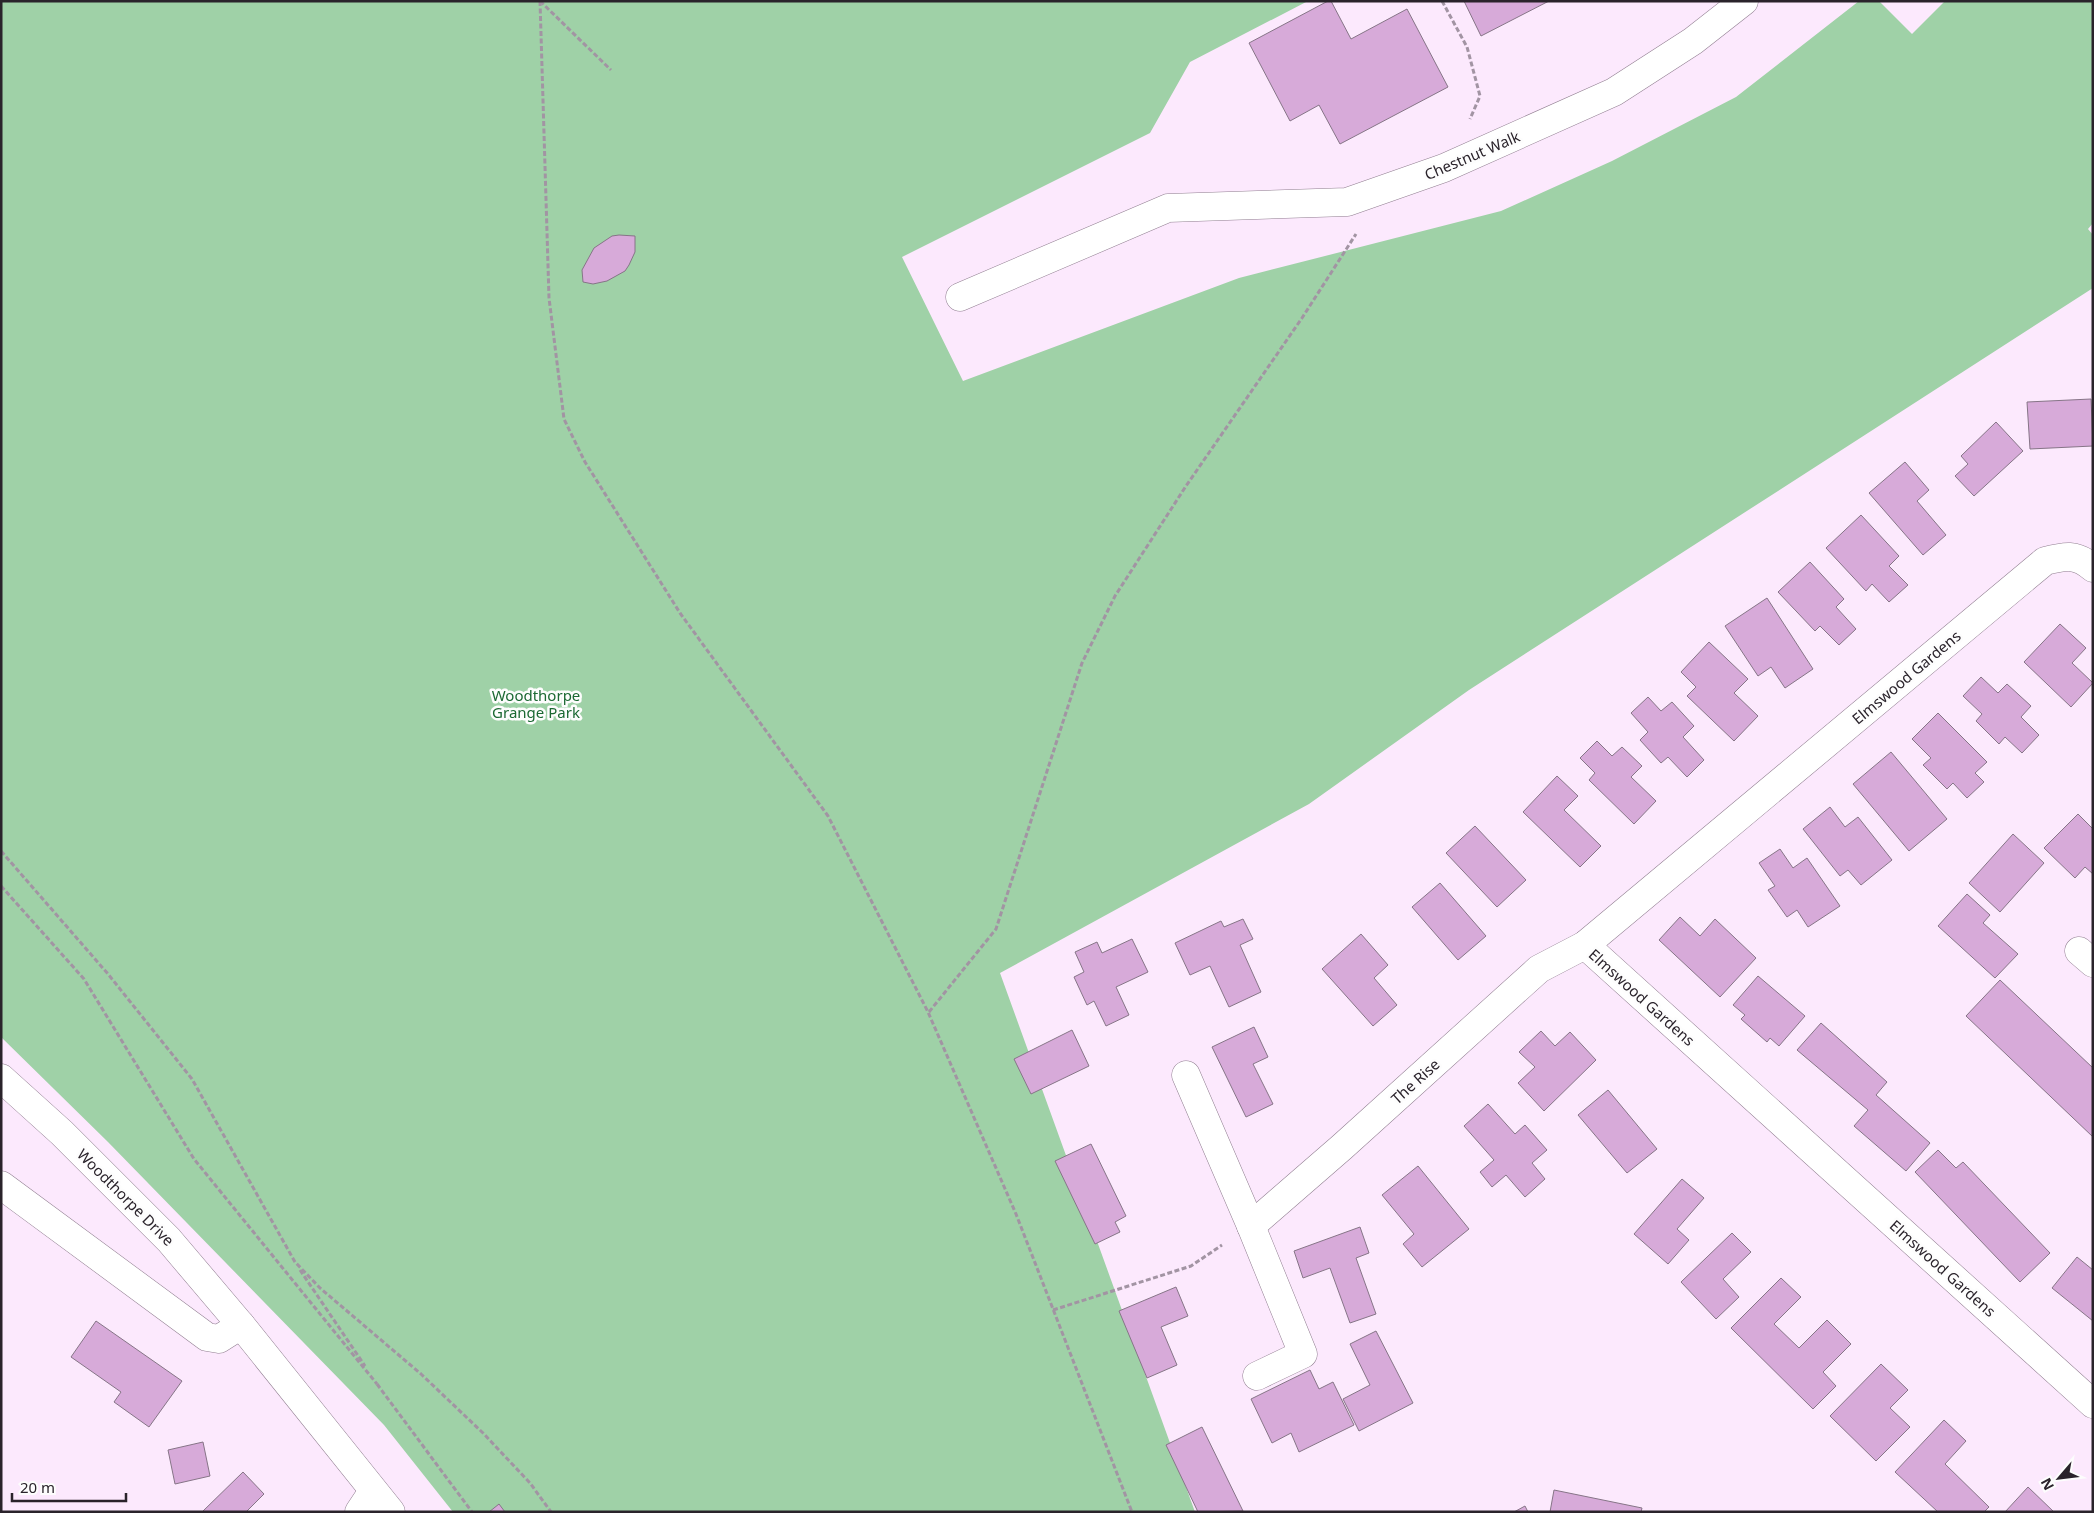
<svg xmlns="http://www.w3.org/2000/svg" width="2094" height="1513" viewBox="0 0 2094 1513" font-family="'Noto Sans',sans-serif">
<rect width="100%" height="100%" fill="#fce9fd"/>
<polygon fill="#9fd1a7" points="1,1 1308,1 1190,62 1150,133 902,257 963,381 1239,278 1501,211 1612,161 1736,97 1859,1 1879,1 1912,34 1945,1 2093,1 2093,223 2088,229 2093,235 2093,288 1469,690 1309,804 1000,973 1195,1512 453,1512 384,1425 108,1142 1,1037"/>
<g fill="#d7aad9" stroke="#867587">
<polygon points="1328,1 1331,1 1351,39 1407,9 1448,87 1340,144 1319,105 1290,121 1249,43"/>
<polygon points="1464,1 1549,1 1481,36"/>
<polygon points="619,235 635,236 635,252 629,265 625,271 607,281 593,284 583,282 582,270 594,248 612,236"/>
<polygon points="2091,399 2093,446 2030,449 2027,402"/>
<polygon points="1996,422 2023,451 1974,496 1955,476 1968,464 1961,456"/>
<polygon points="1905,462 1929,490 1917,501 1946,535 1923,555 1869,493"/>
<polygon points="1861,515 1899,556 1889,566 1908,585 1889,602 1872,584 1866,591 1826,548"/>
<polygon points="1810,562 1844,599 1836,607 1856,629 1839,645 1820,626 1815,631 1778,592"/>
<polygon points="1767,598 1813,669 1785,688 1771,667 1758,676 1725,626"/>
<polygon points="2060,624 2086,648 2072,663 2093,683 2071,707 2024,662"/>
<polygon points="1709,642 1748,679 1734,693 1758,716 1734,741 1687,696 1696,687 1681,672"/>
<polygon points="1981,677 1998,693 2007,684 2031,706 2021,717 2039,735 2022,753 2005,737 1999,744 1976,721 1982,714 1963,696"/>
<polygon points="1648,697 1661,711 1672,702 1694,726 1683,737 1704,760 1687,777 1668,757 1661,763 1640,740 1648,732 1631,713"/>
<polygon points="1938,713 1987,762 1975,773 1984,782 1967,798 1953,783 1947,789 1923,765 1931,758 1912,739"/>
<polygon points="1597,741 1612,756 1622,747 1642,766 1631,777 1656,801 1634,824 1589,780 1595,773 1580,758"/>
<polygon points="1891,752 1947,819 1909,851 1853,784"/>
<polygon points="1557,776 1578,796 1564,810 1601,846 1580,867 1523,812"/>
<polygon points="1830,807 1845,827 1858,817 1892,860 1861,885 1848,870 1840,876 1803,829"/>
<polygon points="2078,814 2093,829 2093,874 2085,867 2075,878 2044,848"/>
<polygon points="1475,826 1526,880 1497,907 1446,853"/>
<polygon points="2013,834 2044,863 2000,912 1969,883"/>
<polygon points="1780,849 1793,868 1807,858 1840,906 1808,927 1797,910 1787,917 1768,890 1775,886 1759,863"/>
<polygon points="1440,883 1486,936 1458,960 1412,907"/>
<polygon points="1967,894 1990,915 1983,923 2018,954 1995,978 1938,926"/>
<polygon points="1680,917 1700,936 1715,919 1756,958 1720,997 1659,940"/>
<polygon points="1243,919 1253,939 1240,945 1261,992 1229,1007 1210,966 1190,975 1175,943 1221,921 1224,927"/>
<polygon points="1361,934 1388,965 1374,978 1397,1005 1373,1026 1322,969"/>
<polygon points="1132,939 1148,972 1116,987 1129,1015 1106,1026 1094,1001 1087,1005 1074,977 1084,972 1075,952 1097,942 1102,953"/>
<polygon points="1758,976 1805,1016 1779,1046 1770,1038 1767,1042 1741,1019 1745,1015 1733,1005"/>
<polygon points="2000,980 2093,1068 2093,1137 1966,1016"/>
<polygon points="1821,1023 1887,1082 1876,1095 1930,1143 1906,1171 1854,1126 1868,1110 1797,1050"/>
<polygon points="1254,1027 1268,1057 1253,1064 1273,1104 1246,1117 1212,1047"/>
<polygon points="1072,1030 1089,1066 1031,1094 1014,1059"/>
<polygon points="1541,1031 1555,1046 1570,1032 1596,1060 1544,1111 1518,1083 1535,1067 1519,1052"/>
<polygon points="1608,1090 1657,1149 1627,1173 1578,1115"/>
<polygon points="1488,1104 1515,1134 1525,1125 1547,1150 1532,1163 1545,1179 1525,1197 1506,1175 1492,1187 1480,1172 1494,1160 1464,1126"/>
<polygon points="1091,1144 1126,1216 1115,1222 1120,1232 1095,1244 1055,1161"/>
<polygon points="1938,1150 1956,1168 1963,1162 2050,1253 2020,1282 1915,1172"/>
<polygon points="1418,1166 1469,1229 1422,1267 1403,1244 1414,1234 1382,1195"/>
<polygon points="1682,1179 1704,1198 1677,1229 1689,1240 1668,1264 1634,1234"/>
<polygon points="1360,1227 1369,1253 1356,1258 1376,1314 1350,1323 1330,1268 1303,1278 1294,1251"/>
<polygon points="1732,1233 1751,1252 1723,1279 1739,1297 1716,1319 1681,1282"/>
<polygon points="2077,1257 2093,1270 2093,1321 2052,1288"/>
<polygon points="1781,1278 1801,1297 1774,1324 1799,1348 1827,1320 1851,1344 1823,1372 1836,1386 1813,1409 1731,1328"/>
<polygon points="1176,1287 1188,1316 1161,1327 1177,1365 1147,1378 1119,1311"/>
<polygon points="96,1321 182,1381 149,1427 114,1402 121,1392 71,1357"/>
<polygon points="1376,1331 1413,1403 1359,1431 1343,1399 1370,1385 1350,1344"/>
<polygon points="1881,1364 1908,1390 1890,1408 1910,1427 1876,1461 1830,1416"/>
<polygon points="1310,1370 1319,1389 1333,1382 1354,1425 1299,1452 1291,1433 1272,1443 1251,1399"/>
<polygon points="1944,1420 1966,1441 1945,1464 1989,1507 1984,1512 1938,1512 1895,1472"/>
<polygon points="1202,1427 1243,1511 1198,1512 1166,1445"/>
<polygon points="203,1442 210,1476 175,1484 168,1450"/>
<polygon points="243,1472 264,1494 246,1512 202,1512"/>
<polygon points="2028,1487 2054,1512 2005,1512"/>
<polygon points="1554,1490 1642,1508 1641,1512 1550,1512"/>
<polygon points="499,1504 505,1512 489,1512"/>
<polygon points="1525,1506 1528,1512 1514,1512"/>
</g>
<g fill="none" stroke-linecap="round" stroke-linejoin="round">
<defs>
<g id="minor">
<polyline points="960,297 1168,208 1347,202 1444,168 1614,92 1693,41 1744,1"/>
<polyline points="1585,945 2093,1404"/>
<polyline points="2079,951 2093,963"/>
<polyline points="1186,1075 1251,1226 1303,1354 1257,1376"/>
<polyline points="1,1078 62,1133 169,1240 241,1325 391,1512"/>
<polyline points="1,1185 207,1337 219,1339 241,1325"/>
<path d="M1251,1226L1342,1147L1539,969L1585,945L2045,561C2064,556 2076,553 2093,568"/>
<polyline points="359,1512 373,1491"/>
</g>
</defs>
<use href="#minor" stroke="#917f91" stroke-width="29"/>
<g stroke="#a294a3" stroke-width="3" stroke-dasharray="5 2.5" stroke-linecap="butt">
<polyline points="540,1 549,298 564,419 585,462 680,613 828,816 928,1012 1016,1214 1132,1512"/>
<polyline points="540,1 611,70"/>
<polyline points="1442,1 1467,47 1480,96 1470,119"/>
<polyline points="1,851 108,974 192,1079 295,1262 320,1288 421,1374 483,1433 530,1483 551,1512"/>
<polyline points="1,886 84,979 194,1159 377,1384"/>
<polyline points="929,1012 996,929 1082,663 1115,596 1186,486 1302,318 1356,234"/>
<polyline points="300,1270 365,1366"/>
<polyline points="1053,1310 1191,1266 1222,1245"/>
<polyline points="377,1384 472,1512"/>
</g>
<use href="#minor" stroke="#fff" stroke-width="28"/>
</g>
<g text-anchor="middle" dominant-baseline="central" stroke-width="5" stroke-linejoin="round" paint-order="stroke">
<g font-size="15" fill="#2a232b" stroke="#fdfdfd">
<text transform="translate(1472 155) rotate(-23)">Chestnut Walk</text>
<text transform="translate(1906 677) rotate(-40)">Elmswood Gardens</text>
<text transform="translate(1642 997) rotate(42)">Elmswood Gardens</text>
<text transform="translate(1415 1081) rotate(-42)">The Rise</text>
<text transform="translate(126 1197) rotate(45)">Woodthorpe Drive</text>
<text transform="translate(1943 1268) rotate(42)">Elmswood Gardens</text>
</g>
<g font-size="15" fill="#1c6933" stroke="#fdfdfd">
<text x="536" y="695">Woodthorpe<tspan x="536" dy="17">Grange Park</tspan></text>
</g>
</g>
<rect width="2094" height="1513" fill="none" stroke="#2a232b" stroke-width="5"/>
<g transform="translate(2059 1478) rotate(242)" stroke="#fdfdfd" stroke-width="4" paint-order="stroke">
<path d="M0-4L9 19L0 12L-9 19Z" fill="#2a232b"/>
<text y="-8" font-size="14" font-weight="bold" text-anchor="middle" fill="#2a232b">N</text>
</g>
<path d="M12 1493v8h114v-8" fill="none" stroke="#2a232b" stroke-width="2.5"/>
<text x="20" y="1493" font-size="15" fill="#2a232b" stroke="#fdfdfd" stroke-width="4" paint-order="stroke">20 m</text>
</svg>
